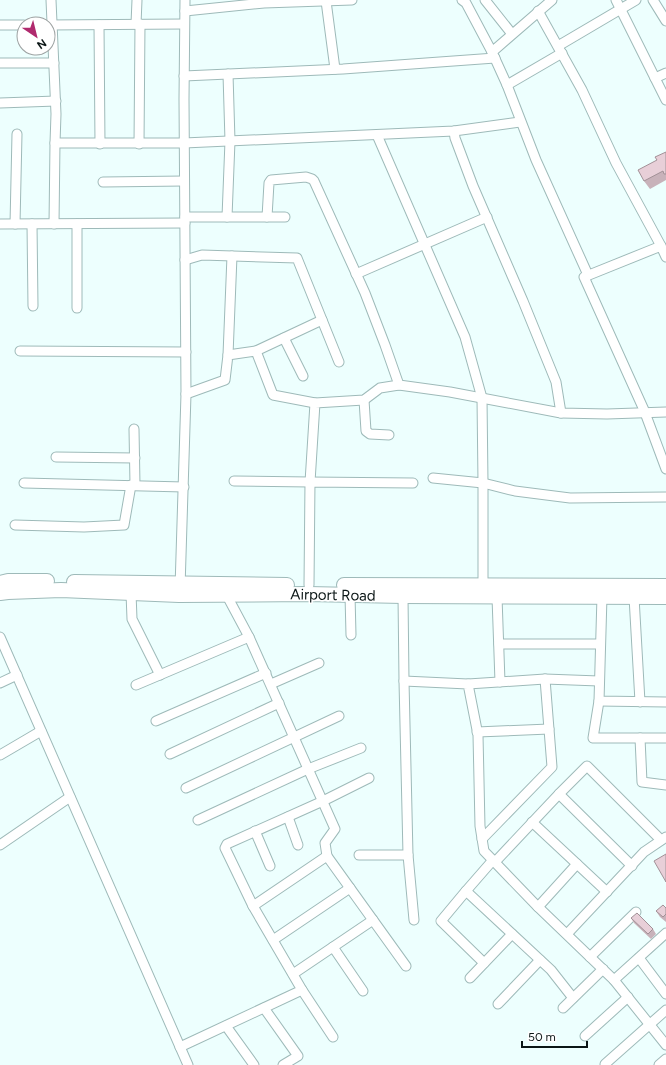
<svg xmlns="http://www.w3.org/2000/svg" width="666" height="1065" viewBox="0 0 666 1065" font-family="Figtree,sans-serif">
<rect width="100%" height="100%" fill="#edfffe"/>
<g fill="none" stroke-linecap="round" stroke-linejoin="round">
<defs>
<g id="minor">
<polyline points="51,0 56,114 55,143 184,143 454,131 520,122"/>
<polyline points="462,0 466,3 492,52 552,0"/>
<polyline points="485,0 512,34"/>
<polyline points="616,0 666,100"/>
<polyline points="653,0 666,21"/>
<polyline points="326,1 335,69"/>
<polyline points="185,11 264,3 352,0"/>
<polyline points="538,11 582,90 616,163 661,246"/>
<polyline points="136,24 137,0"/>
<polyline points="0,25 24,25"/>
<polyline points="48,25 184,24"/>
<polyline points="99,25 100,144"/>
<polyline points="558,46 636,0"/>
<polyline points="492,52 507,85 536,160 588,275"/>
<polyline points="0,63 54,63"/>
<polyline points="184,76 343,69 495,58"/>
<polyline points="655,78 666,73"/>
<polyline points="507,85 562,53"/>
<polyline points="0,103 56,101"/>
<polyline points="454,131 455,138 473,186 523,301 556,382 561,413"/>
<polyline points="377,135 465,337 482,398 483,483 433,478"/>
<polyline points="139,144 140,24"/>
<polyline points="103,182 184,181"/>
<polyline points="185,217 285,217"/>
<polyline points="227,217 230,141 228,74"/>
<polyline points="267,217 269,183 271,180 306,177 312,179 314,181 365,293 385,345 399,385 450,392 561,413 607,414 666,412"/>
<polyline points="0,224 185,223"/>
<polyline points="15,224 17,134"/>
<polyline points="32,224 33,306"/>
<polyline points="54,224 55,143"/>
<polyline points="77,224 77,308"/>
<polyline points="666,257 661,246 584,277 644,410 666,469"/>
<polyline points="185,260 202,255 297,258 339,362"/>
<polyline points="356,274 487,217"/>
<polyline points="284,338 303,376"/>
<polyline points="20,351 186,352"/>
<polyline points="256,351 322,320"/>
<polyline points="228,355 232,256"/>
<polyline points="186,394 225,380 228,355 256,351 273,395 315,403"/>
<polyline points="364,400 366,431 370,434 389,435"/>
<polyline points="134,429 135,485"/>
<polyline points="56,457 135,458"/>
<polyline points="234,481 310,482 315,403 364,400 380,388 399,385"/>
<polyline points="24,483 184,487"/>
<polyline points="15,525 84,527 124,525 131,485"/>
<polyline points="309,585 310,482 413,483"/>
<polyline points="483,585 483,483 515,491 570,498 666,497"/>
<polyline points="180,588 186,394 184,99 185,0"/>
<polyline points="131,593 132,619 160,675"/>
<polyline points="226,594 249,637 335,829 325,843 327,856"/>
<polyline points="350,595 351,635"/>
<polyline points="403,596 404,681 468,684 478,735 480,826 484,851 536,905 614,980"/>
<polyline points="602,596 599,701 666,702"/>
<polyline points="497,597 500,682"/>
<polyline points="634,597 640,702"/>
<polyline points="0,637 188,1065"/>
<polyline points="499,644 600,644"/>
<polyline points="404,681 408,855 414,920"/>
<polyline points="0,683 17,675"/>
<polyline points="271,684 319,663"/>
<polyline points="468,684 545,679 599,681"/>
<polyline points="136,685 249,637"/>
<polyline points="599,701 593,738 666,738"/>
<polyline points="156,721 266,673"/>
<polyline points="477,732 549,729"/>
<polyline points="640,738 642,782 666,785"/>
<polyline points="170,754 279,703"/>
<polyline points="0,755 41,731"/>
<polyline points="186,788 339,716"/>
<polyline points="559,794 632,866"/>
<polyline points="288,817 298,845"/>
<polyline points="198,820 308,769 361,748"/>
<polyline points="532,822 607,892"/>
<polyline points="255,831 270,866"/>
<polyline points="482,839 552,767 545,679"/>
<polyline points="0,845 70,797"/>
<polyline points="359,855 408,855"/>
<polyline points="493,860 466,891 551,970 573,998"/>
<polyline points="495,862 559,794 587,766 661,840"/>
<polyline points="466,891 441,921 484,963"/>
<polyline points="253,906 225,848 227,844 323,801 369,778"/>
<polyline points="538,907 577,864"/>
<polyline points="666,933 614,980 666,1045"/>
<polyline points="567,934 644,852 666,837"/>
<polyline points="273,940 350,888"/>
<polyline points="333,947 363,991"/>
<polyline points="590,957 636,912"/>
<polyline points="639,958 666,994"/>
<polyline points="293,974 373,920"/>
<polyline points="470,978 512,934"/>
<polyline points="302,990 333,1037"/>
<polyline points="498,1004 540,960"/>
<polyline points="264,1008 298,1056 283,1065"/>
<polyline points="563,1008 603,969"/>
<polyline points="226,1026 254,1065"/>
<polyline points="585,1036 628,997"/>
<polyline points="180,1047 302,990 253,906 327,856 406,966"/>
<polyline points="605,1064 666,1010"/>
<polyline points="659,1065 666,1059"/>
</g>
<g id="highway">
<polyline points="74,582 287,585"/>
<polyline points="0,583 8,581 47,581"/>
<polyline points="344,585 666,586"/>
<polyline points="0,593 8,592 61,590 179,595 308,594 403,596 666,597"/>
</g>
</defs>
<use href="#minor" stroke="#9ebab9" stroke-width="11"/>
<use href="#highway" stroke="#9ebab9" stroke-width="16"/>
<use href="#minor" stroke="#fff" stroke-width="9"/>
<use href="#highway" stroke="#fff" stroke-width="14"/>
</g>
<g fill="#c8b2ba">
<polygon points="666,152 666,180 650,189 644,181 657,160"/>
<polygon points="666,908 666,922 660,917 656,911"/>
<polygon points="631,918 653,929 656,934 651,939 634,923"/>
</g>
<g fill="#e8cfd8" stroke="#a29197">
<polygon points="666,152 666,174 664,174 663,171 644,181 638,170 657,160 655,157"/>
<polygon points="666,854 666,882 654,861"/>
<polygon points="663,905 666,908 666,914 663,917 656,911"/>
<polygon points="637,913 653,929 648,934 631,918"/>
</g>
<g text-anchor="middle" dominant-baseline="central" stroke-width="3" stroke-linejoin="round" paint-order="stroke">
<g font-size="15" fill="#0b1616" stroke="#fff">
<text transform="translate(333 595) rotate(1)">Airport Road</text>
</g>
</g>
<g transform="translate(36 36) rotate(145)"><circle r="19" fill="#ffffff" stroke="#9da2a2"/>
<path d="M0-3L7 15L0 10L-7 15Z" fill="#b02a6e"/>
<text y="-6" font-size="11" font-weight="bold" text-anchor="middle" fill="#0b1616">N</text>
</g>
<path d="M522 1041v6h65v-6" fill="none" stroke="#0b1616" stroke-width="2"/>
<text x="528" y="1041" font-size="12" fill="#0b1616" stroke="#ffffff" stroke-width="3" paint-order="stroke">50 m</text>
</svg>
